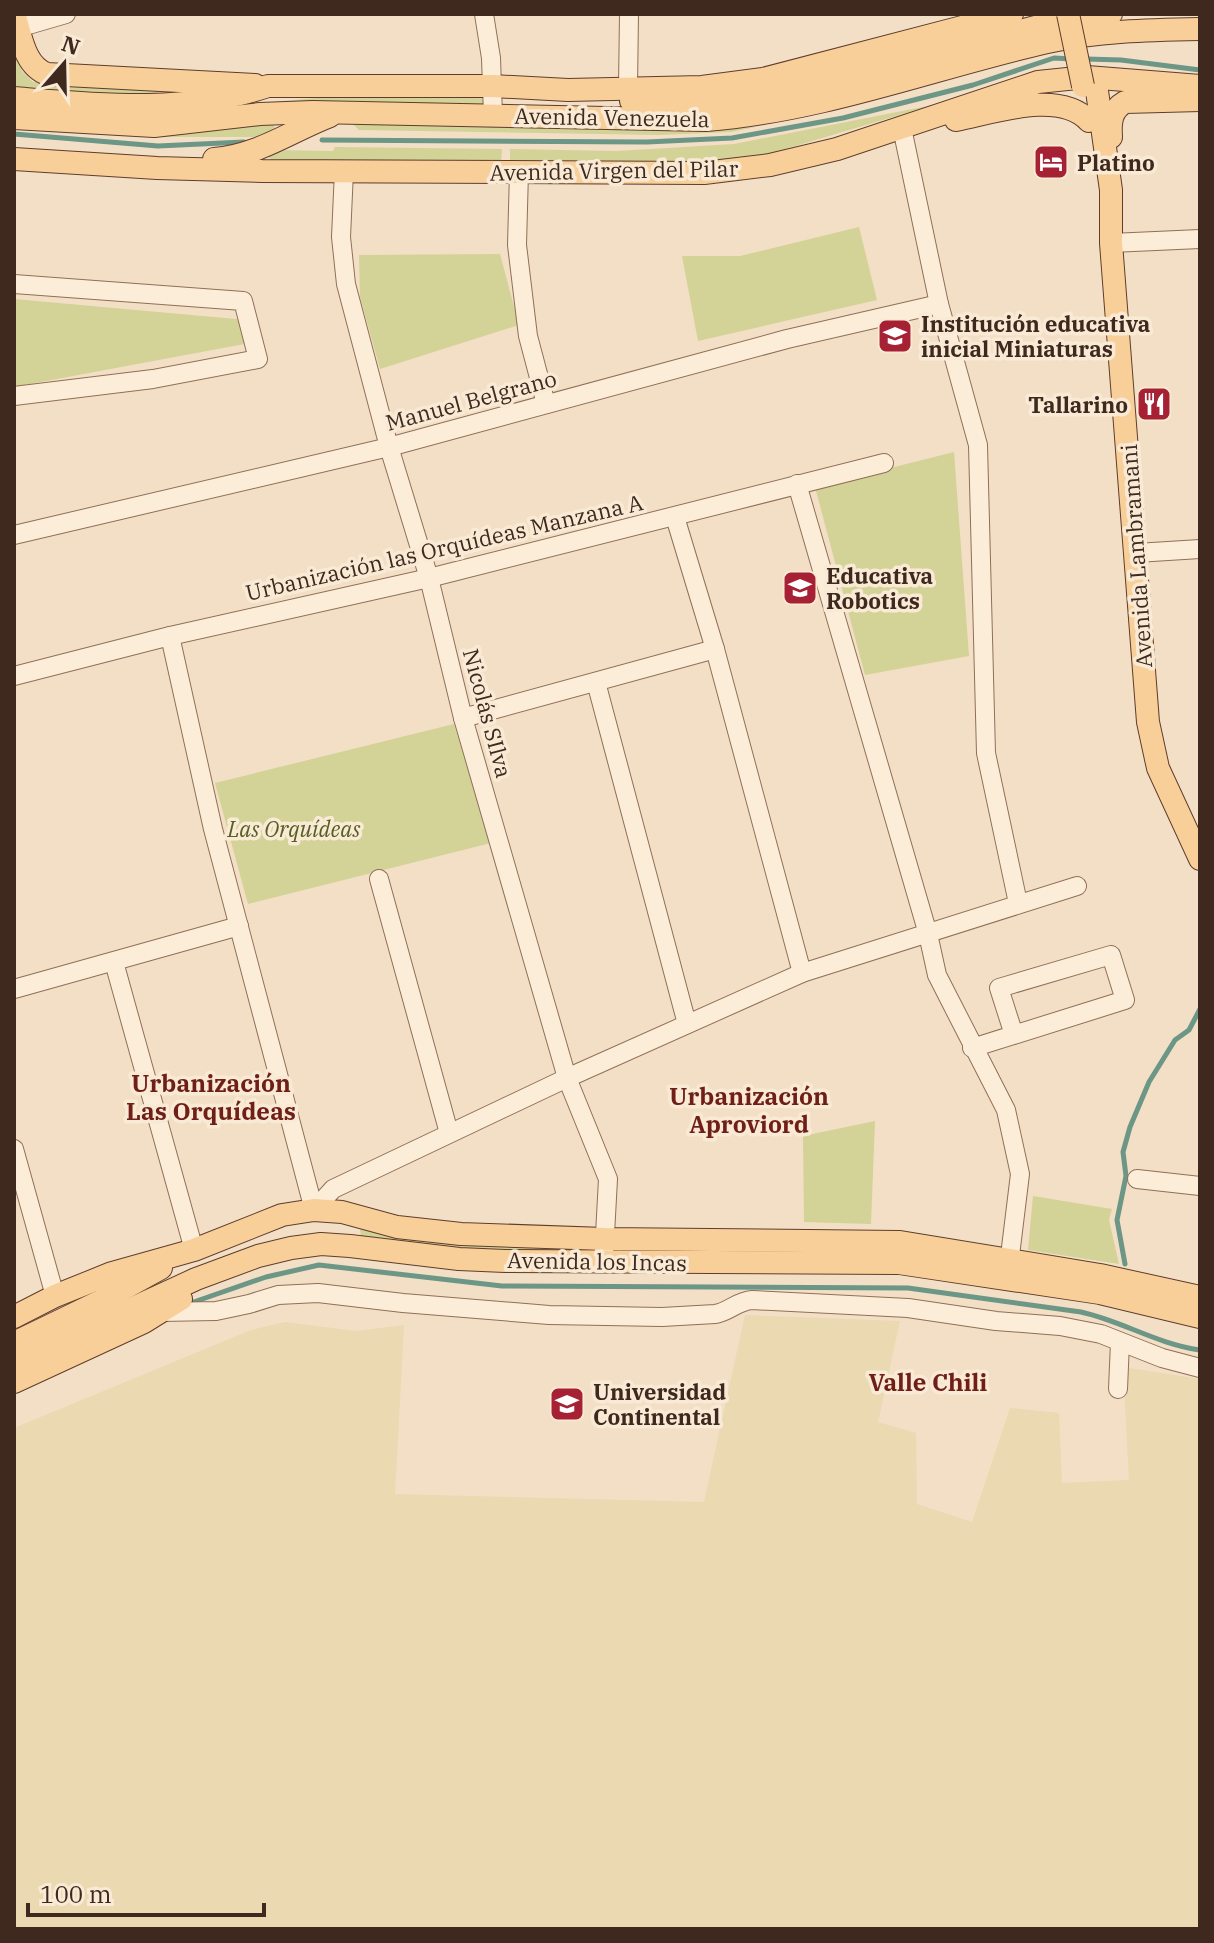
<svg xmlns="http://www.w3.org/2000/svg" width="1214" height="1943" viewBox="0 0 1214 1943" font-family="'IBM Plex Serif',serif">
<rect width="100%" height="100%" fill="#f3dfc5"/>
<polygon fill="#ead9b1" points="745,1315 900,1321 878,1422 916,1433 917,1504 972,1522 1010,1408 1059,1413 1062,1483 1129,1480 1123,1367 1200,1379 1200,1929 14,1929 14,1428 251,1330 285,1322 356,1331 404,1325 395,1494 704,1502"/>
<g fill="#d3d297">
<polygon points="14,45 22,71 33,82 158,91 158,95 14,88"/>
<polygon points="326,97 487,97 486,105 252,104"/>
<polygon points="933,105 759,157 700,163 510,162 510,149 617,151 734,144"/>
<polygon points="272,123 275,128 259,137 143,137"/>
<polygon points="352,123 676,130 756,127 731,132 659,135 359,130"/>
<polygon points="335,147 502,149 501,162 274,162 266,155 273,150 333,151"/>
<polygon points="859,227 877,300 698,341 682,256 740,256"/>
<polygon points="500,254 519,325 380,369 360,297 359,255"/>
<polygon points="14,299 247,320 250,343 14,387"/>
<polygon points="954,452 969,656 865,675 815,487"/>
<polygon points="454,724 491,843 248,904 215,783"/>
<polygon points="875,1121 871,1224 804,1222 803,1136"/>
<polygon points="1033,1196 1112,1209 1109,1220 1119,1264 1028,1250"/>
<polygon points="360,1228 462,1241 589,1247 589,1254 464,1249 361,1237"/>
</g>
<g fill="none" stroke-linecap="round" stroke-linejoin="round">
<g stroke="#6c9686" stroke-width="5">
<polyline points="1086,59 1121,60 1200,70"/>
<polyline points="14,134 158,146 244,142"/>
<polyline points="322,140 647,142 732,138 843,118 973,85 1054,58 1072,59"/>
<polyline points="1125,1264 1117,1220 1126,1176 1123,1152 1130,1127 1149,1082 1175,1040 1189,1030 1200,1009"/>
<path d="M188,1304L266,1277L319,1265L502,1286L908,1288L1081,1312C1122,1321 1157,1344 1200,1350"/>
</g>
<defs>
<g id="minor">
<polyline points="484,14 491,58 493,115"/>
<polyline points="18,28 66,14"/>
<polyline points="628,87 629,14"/>
<polyline points="902,128 939,304 978,445 986,753 1018,903"/>
<polyline points="344,171 341,237 346,284 389,447 429,578 463,718 567,1078 608,1179 604,1253"/>
<polyline points="519,172 517,245 528,336 546,404"/>
<polyline points="1111,243 1200,239"/>
<polyline points="14,284 243,301 258,359 153,379 14,396"/>
<polyline points="797,484 928,934 937,975 1006,1110 1020,1174 1008,1272"/>
<polyline points="675,517 715,649 802,973"/>
<polyline points="14,535 389,447 787,339 939,304"/>
<polyline points="1136,553 1200,549"/>
<polyline points="170,636 213,829 314,1210"/>
<polyline points="14,676 170,636 429,578 884,463"/>
<polyline points="596,682 687,1024"/>
<polyline points="463,718 715,649"/>
<polyline points="379,879 449,1133"/>
<polyline points="114,962 194,1250"/>
<polyline points="14,989 239,926"/>
<polyline points="972,1048 1125,1000 1111,955 999,988 1014,1035"/>
<polyline points="14,1149 55,1296"/>
<polyline points="1137,1179 1200,1186"/>
<polyline points="314,1210 333,1189 567,1078 802,973 1077,886"/>
<path d="M160,1312L216,1311L249,1304L278,1295L318,1293L403,1303L549,1315L662,1317L715,1314C729,1312 737,1301 752,1300L908,1308L996,1321L1060,1326L1101,1334L1162,1358L1200,1368"/>
<polyline points="1118,1389 1120,1342"/>
</g>
<g id="major">
<path d="M14,14C21,35 24,66 47,74L255,85"/>
<polyline points="1096,84 1111,190 1111,243 1148,722 1158,768 1200,859"/>
<path d="M14,98C100,105 185,114 268,86H493L568,90L702,87L763,79L1012,14"/>
<polyline points="631,101 704,103 742,99 799,88 1047,24 1111,14"/>
<path d="M14,118L154,126L260,114L313,112L706,120C823,111 934,68 1047,42C1097,31 1149,30 1200,29"/>
<path d="M956,120C993,113 1059,89 1089,121"/>
<path d="M1111,137C1110,122 1111,110 1125,102L1200,100"/>
<polyline points="14,159 157,168 262,171 704,173 770,165 837,149 1038,82 1087,77 1200,86"/>
<path d="M214,159C257,156 291,131 330,116"/>
<polyline points="14,1317 55,1296 112,1273 194,1250 282,1215 314,1210 342,1212 397,1227 461,1234 605,1239 900,1242 1100,1275 1200,1297"/>
<polyline points="14,1343 101,1301 161,1268"/>
<polyline points="14,1363 196,1279 258,1256 291,1248 321,1244 350,1246 459,1259 505,1261 899,1263 1100,1293 1200,1317"/>
<polyline points="14,1382 144,1322 181,1299"/>
</g>
</defs>
<use href="#minor" stroke="#906f58" stroke-width="20"/>
<use href="#major" stroke="#5e3d2d" stroke-width="24"/>
<use href="#minor" stroke="#fcedd9" stroke-width="18"/>
<use href="#major" stroke="#f9cf99" stroke-width="22"/>
<defs>
<polyline id="major-bridge" points="1068,14 1083,86"/>
</defs>
<use href="#major-bridge" stroke="#5e3d2d" stroke-width="24" stroke-linecap="butt"/>
<use href="#major-bridge" stroke="#f9cf99" stroke-width="22"/>
</g>
<defs>
<symbol id="hotel-square" viewBox="-11 -11 22 22"><rect x="-9" y="-9" width="18" height="18" rx="4" fill="#a62133" stroke="#f9ead5"/><path d="M-6-4.5h1.5V1H6V5H4.5V3h-9V5H-6ZM-4 0a1.8 1.8 0 1 1 3.6 0ZM.5 0V-2.5h3Q6-2.5 6 0Z" fill="#fff"/></symbol>
<symbol id="school-square" viewBox="-11 -11 22 22"><rect x="-9" y="-9" width="18" height="18" rx="4" fill="#a62133" stroke="#f9ead5"/><path d="M0-5L7-2L0 1L-7-2ZM-4 1L0 2.5L4 1V4Q0 6-4 4Z" fill="#fff"/></symbol>
<symbol id="restaurant-square" viewBox="-11 -11 22 22"><rect x="-9" y="-9" width="18" height="18" rx="4" fill="#a62133" stroke="#f9ead5"/><path d="M-5-6h1v4h1v-4h1v4h1v-4h1v5L-1.5 .5V6h-2V.5L-5-1ZM5-6V6H3V1.5H1.5Q1.5-4 5-6Z" fill="#fff"/></symbol>
<symbol id="university-square" viewBox="-11 -11 22 22"><rect x="-9" y="-9" width="18" height="18" rx="4" fill="#a62133" stroke="#f9ead5"/><path d="M0-5L7-2L0 1L-7-2ZM-4 1L0 2.5L4 1V4Q0 6-4 4Z" fill="#fff"/></symbol>
</defs>
<g fill-rule="evenodd">
<use href="#hotel-square" x="1031" y="142" width="40" height="40"/>
<use href="#school-square" x="875" y="316" width="40" height="40"/>
<use href="#restaurant-square" x="1134" y="384" width="40" height="40"/>
<use href="#school-square" x="780" y="568" width="40" height="40"/>
<use href="#university-square" x="547" y="1384" width="40" height="40"/>
</g>
<g text-anchor="middle" dominant-baseline="central" stroke-width="7" stroke-linejoin="round" paint-order="stroke">
<g font-size="22" fill="#3f291e" stroke="#f9ead5">
<text transform="translate(612 117) rotate(1)">Avenida Venezuela</text>
<text transform="translate(614 170) rotate(-1)">Avenida Virgen del Pilar</text>
<text transform="translate(471 400) rotate(-15)">Manuel Belgrano</text>
<text transform="translate(444 547) rotate(-13)">Urbanización las Orquídeas Manzana A</text>
<text transform="translate(1136 556) rotate(-94)">Avenida Lambramani</text>
<text transform="translate(488 713) rotate(75)">Nicolás SIlva</text>
<text transform="translate(597 1261) rotate(1)">Avenida los Incas</text>
</g>
<g font-size="22" font-weight="bold" fill="#3f291e" stroke="#f9ead5" text-anchor="start">
<text x="1077" y="162">Platino</text>
<text x="921" y="323">Institución educativa<tspan x="921" dy="25">inicial Miniaturas</tspan></text>
<text x="1128" y="404" text-anchor="end">Tallarino</text>
<text x="826" y="575">Educativa<tspan x="826" dy="25">Robotics</tspan></text>
<text x="593" y="1391">Universidad<tspan x="593" dy="25">Continental</tspan></text>
</g>
<g font-size="22" font-style="italic" fill="#565e22" stroke="#f9ead5">
<text x="294" y="828">Las Orquídeas</text>
</g>
<g font-size="24" font-weight="bold" fill="#701f18" stroke="#f9ead5">
<text x="211" y="1083">Urbanización<tspan x="211" dy="28">Las Orquídeas</tspan></text>
<text x="749" y="1096">Urbanización<tspan x="749" dy="28">Aproviord</tspan></text>
<text x="928" y="1382">Valle Chili</text>
</g>
</g>
<rect width="1214" height="1943" fill="none" stroke="#3f291e" stroke-width="32"/>
<g transform="translate(64 64) rotate(20)" stroke="#f9ead5" stroke-width="6" paint-order="stroke">
<path d="M0-6L14 30L0 20L-14 30Z" fill="#3f291e"/>
<text y="-12" font-size="22" font-weight="bold" text-anchor="middle" fill="#3f291e">N</text>
</g>
<path d="M28 1903v12h236v-12" fill="none" stroke="#3f291e" stroke-width="4"/>
<text x="40" y="1903" font-size="24" fill="#3f291e" stroke="#f9ead5" stroke-width="6" paint-order="stroke">100 m</text>
</svg>
